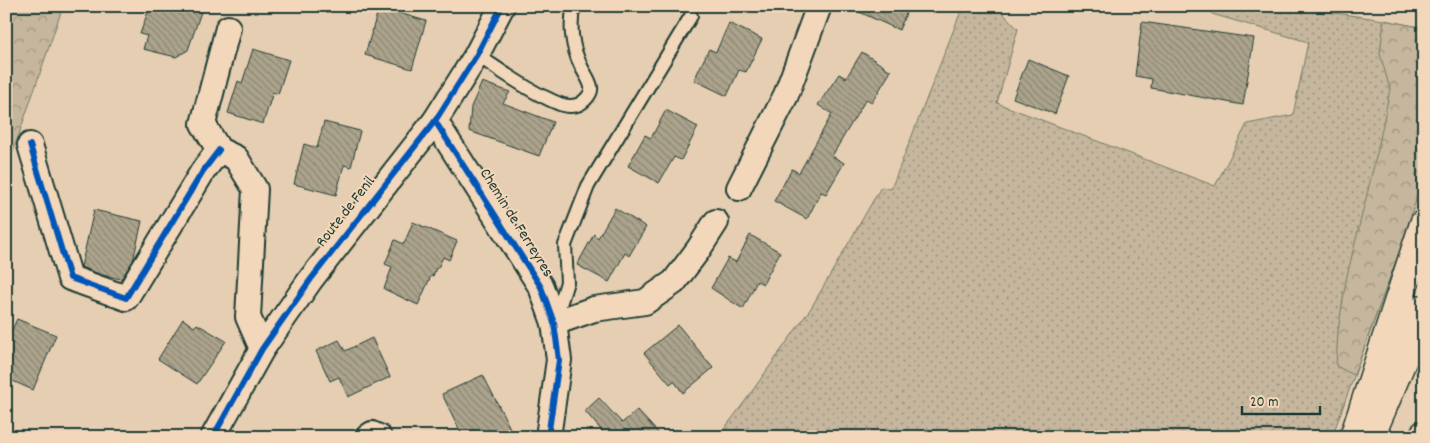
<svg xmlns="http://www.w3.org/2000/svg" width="1430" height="443" viewBox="0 0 1430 443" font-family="Dekko,sans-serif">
<defs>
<pattern id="grass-dots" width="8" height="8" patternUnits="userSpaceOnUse" patternTransform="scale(1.25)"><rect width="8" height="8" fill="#c5b69d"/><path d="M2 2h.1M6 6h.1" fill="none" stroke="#9f9581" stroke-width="1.8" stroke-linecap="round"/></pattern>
<pattern id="forest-crowns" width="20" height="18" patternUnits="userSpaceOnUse" patternTransform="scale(1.25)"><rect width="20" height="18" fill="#c5b69d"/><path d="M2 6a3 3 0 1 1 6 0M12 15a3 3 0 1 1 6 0" fill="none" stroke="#9f9581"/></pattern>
<pattern id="building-back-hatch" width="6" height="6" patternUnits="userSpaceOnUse" patternTransform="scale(1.25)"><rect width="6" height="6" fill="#aca38c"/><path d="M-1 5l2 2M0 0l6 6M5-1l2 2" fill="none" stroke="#8b8673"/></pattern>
</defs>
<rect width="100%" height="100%" fill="#e6ceb2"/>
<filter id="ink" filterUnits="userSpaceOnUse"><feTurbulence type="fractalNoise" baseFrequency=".02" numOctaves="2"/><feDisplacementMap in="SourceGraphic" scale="10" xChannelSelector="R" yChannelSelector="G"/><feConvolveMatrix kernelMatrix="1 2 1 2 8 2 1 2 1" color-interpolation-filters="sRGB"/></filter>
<g filter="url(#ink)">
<polygon fill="url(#grass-dots)" stroke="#727a68" points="963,6 996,6 1018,29 997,103 1215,186 1247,124 1293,115 1308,42 1212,14 1212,6 1286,6 1384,20 1424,28 1424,175 1400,250 1332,437 718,437 743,404 811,308 881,187 891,189"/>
<g fill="url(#forest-crowns)" stroke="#727a68">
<polygon points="6,6 63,6 6,172"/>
<polygon points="1384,20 1424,28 1424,175 1400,250 1354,375 1336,366 1338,331 1346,280 1378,149 1390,89 1380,54"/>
</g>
<g fill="url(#building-back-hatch)" stroke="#1f3d34">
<polygon points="150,6 203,6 188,50 176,57 143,49 147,36 140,34"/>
<polygon points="846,6 909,6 899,30"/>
<polygon points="379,7 426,21 412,69 365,55"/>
<polygon points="1142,22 1254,38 1243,105 1151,88 1152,79 1135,76"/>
<polygon points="729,23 762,39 746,72 739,70 727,96 694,80 709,49 716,52"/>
<polygon points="253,49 289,60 278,94 273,92 263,124 228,113 238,81 242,83"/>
<polygon points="862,52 891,71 872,102 866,99 832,156 844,163 826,194 821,192 807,219 774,201 792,169 799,173 832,114 818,105 839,74 846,78"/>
<polygon points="1028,59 1069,76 1055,114 1013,98"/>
<polygon points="482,82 510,92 503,103 553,122 539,156 469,131 471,107"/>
<polygon points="666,110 698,127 681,160 674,157 659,183 628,166 645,135 651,138"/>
<polygon points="324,122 360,131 351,167 344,165 336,195 294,184 304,144 317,148"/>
<polygon points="615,208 646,227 629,256 625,253 609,282 577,265 594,234 598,238"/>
<polygon points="94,210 142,221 133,261 121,279 102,275 81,267"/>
<polygon points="413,222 457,241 449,260 443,257 438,268 436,268 433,276 431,276 418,305 384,289 392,267 385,264 395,240 404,244"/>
<polygon points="750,235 780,252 763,284 757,281 743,309 711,288 728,258 736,262"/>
<polygon points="17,319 56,335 33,390 6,378 6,330 11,332"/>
<polygon points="183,319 194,327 197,324 226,341 197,384 158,359"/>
<polygon points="678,325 713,368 683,393 674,381 670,384 644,353"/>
<polygon points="372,338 390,377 348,397 339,377 330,381 316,351 339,340 345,351"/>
<polygon points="483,375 511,430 498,437 463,437 442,394"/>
<polygon points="599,398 622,423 637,410 662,437 607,437 585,411"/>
</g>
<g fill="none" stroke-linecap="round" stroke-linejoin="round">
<defs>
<g id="lane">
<path d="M477,55C498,69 519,84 542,96C549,99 556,103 563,105C571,107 579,106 585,100C588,97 592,92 591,87C590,80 584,73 581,66C572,48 569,26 574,6"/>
<polyline points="555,321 567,282 565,245 588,186 691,16"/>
</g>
<g id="street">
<polyline points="228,28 203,124 219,150 236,158 255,189 248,317 262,349"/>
<polyline points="435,121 541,287 554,323 559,360 548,437"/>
<polyline points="30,145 70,278 126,298 203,171 219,150"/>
<polyline points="739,188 786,95 819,6"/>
<polyline points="554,323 594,309 645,302 674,282 698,250 716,222"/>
<polyline points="213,437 262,349 311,279 435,121 476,56 502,6"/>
<polyline points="368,437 372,434 379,437"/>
</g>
<g id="highway">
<polyline points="1354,437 1424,224"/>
<polyline points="1370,437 1424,309"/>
<polyline points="1423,437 1424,435"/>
</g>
</defs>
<use href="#lane" stroke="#1f3d34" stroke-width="16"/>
<use href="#street" stroke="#1f3d34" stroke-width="28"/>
<use href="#highway" stroke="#1f3d34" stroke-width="31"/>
<use href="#lane" stroke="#f3d7ba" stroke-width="12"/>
<use href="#street" stroke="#f3d7ba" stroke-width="24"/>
<use href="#highway" stroke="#f3d7ba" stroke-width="28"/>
<defs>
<g id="cycleway">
<polyline points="435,121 541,287 554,323 559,360 548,437"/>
<polyline points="30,145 70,278 126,298 203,171 219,150"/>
<polyline points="213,437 262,349 311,279 435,121 476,56 502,6"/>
</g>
</defs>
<use href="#cycleway" stroke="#f3d7ba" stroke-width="9"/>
<use href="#cycleway" stroke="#0057b8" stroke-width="6"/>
</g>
</g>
<g text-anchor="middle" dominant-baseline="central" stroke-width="4" stroke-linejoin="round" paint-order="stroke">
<g font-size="16" fill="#1f3d34" stroke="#f3d7ba">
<text transform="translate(346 212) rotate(-52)">Route de Fenil</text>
<text transform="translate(516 223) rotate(58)">Chemin de Ferreyres</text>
</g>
</g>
<rect width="1430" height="443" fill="none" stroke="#f3d7ba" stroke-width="25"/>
<rect x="12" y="12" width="1405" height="418" fill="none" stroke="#1f3d34" stroke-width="2" filter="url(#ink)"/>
<path d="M1242 406v8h78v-8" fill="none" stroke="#1f3d34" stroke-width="2.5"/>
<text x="1250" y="406" font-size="15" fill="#1f3d34" stroke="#f3d7ba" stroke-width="4" paint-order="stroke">20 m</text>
</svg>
